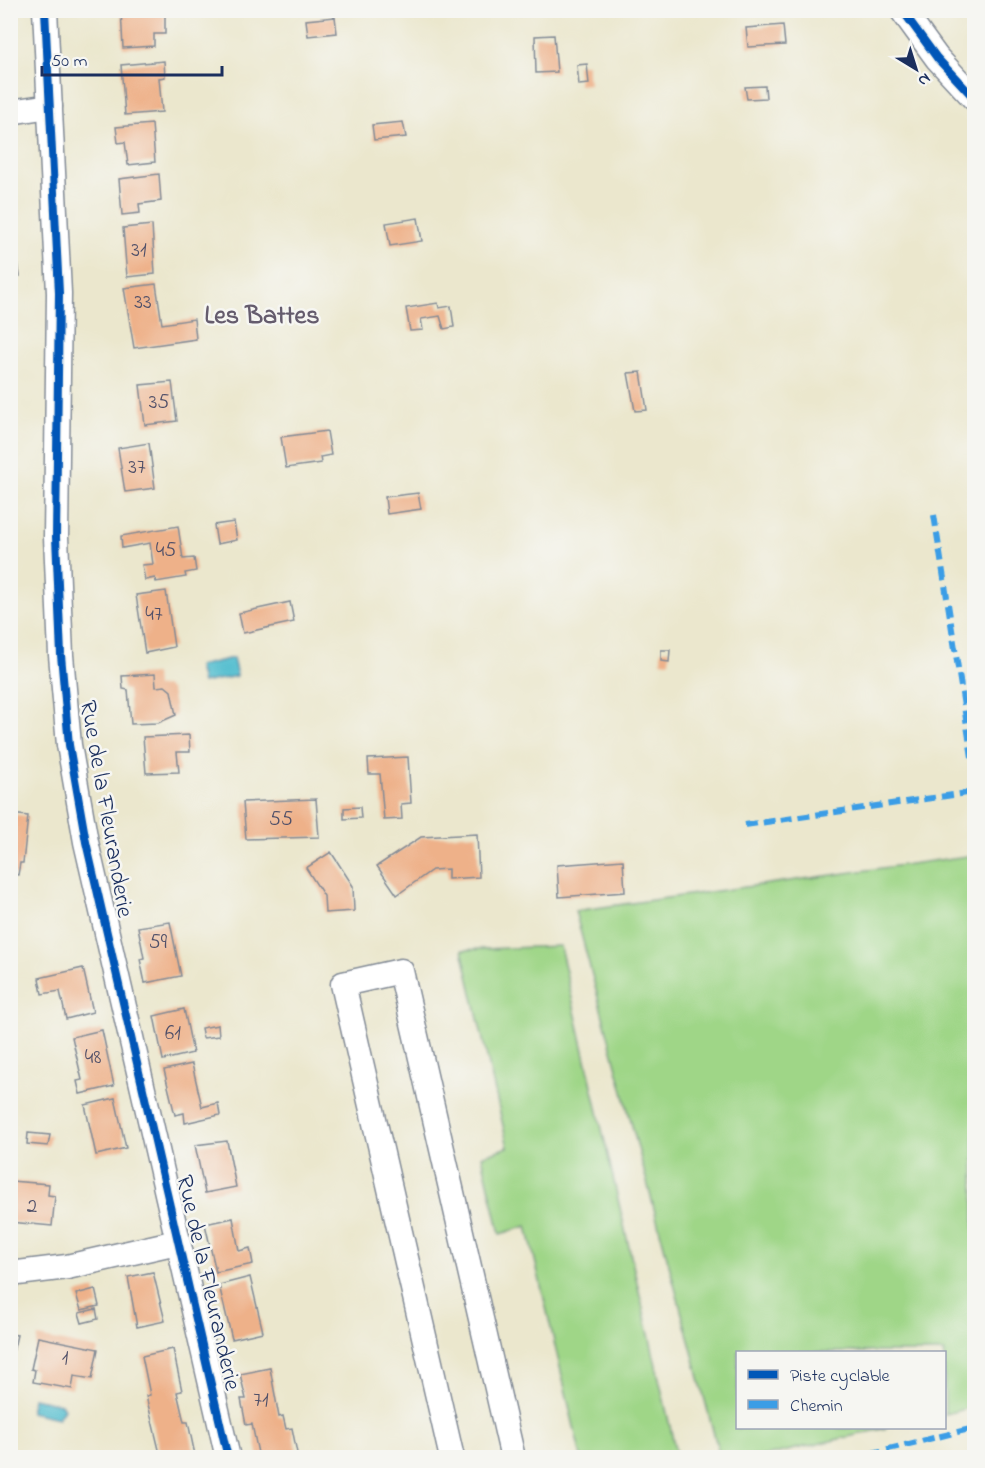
<svg xmlns="http://www.w3.org/2000/svg" width="985" height="1468" viewBox="0 0 985 1468" font-family="'Indie Flower',sans-serif">
<rect width="100%" height="100%" fill="#f6f6f2"/>
<filter id="ink" filterUnits="userSpaceOnUse"><feTurbulence type="fractalNoise" baseFrequency=".0167" numOctaves="2"/><feDisplacementMap in="SourceGraphic" scale="12" xChannelSelector="R" yChannelSelector="G"/><feConvolveMatrix kernelMatrix="1 2 1 2 8 2 1 2 1" color-interpolation-filters="sRGB"/></filter>
<filter id="wash" filterUnits="userSpaceOnUse"><feTurbulence type="fractalNoise" baseFrequency=".008" numOctaves="4" result="noise"/><feDisplacementMap in="SourceGraphic" scale="24" xChannelSelector="R" yChannelSelector="G"/><feGaussianBlur stdDeviation="1.35" result="paint"/><feColorMatrix in="noise" values="0 0 0 0 0 0 0 0 0 0 0 0 0 0 0 0 0 1.4 0 .05"/><feComposite in="paint" operator="in"/></filter>
<g filter="url(#wash)">
<rect width="100%" height="100%" fill="#ebe7cd"/>
<g fill="#9fd687" stroke="#5d8272" stroke-width="1.5">
<polygon points="974,855 974,1407 945,1414 944,1352 738,1352 738,1428 887,1428 761,1457 720,1457 575,911"/>
<polygon points="560,946 677,1457 581,1457 527,1226 500,1234 482,1156 508,1147 462,950"/>
</g>
<g fill="#53becf" stroke="#377696" stroke-width="1.5">
<polygon points="233,658 237,676 202,683 198,666"/>
<polygon points="33,1398 61,1404 64,1409 58,1418 30,1412"/>
</g>
<g id="blocks">
<g fill="#eeb189">
<polygon points="121,10 165,10 165,34 154,34 154,46 123,48"/>
<polygon points="335,17 337,33 308,36 306,20"/>
<polygon points="783,25 785,45 748,47 746,28"/>
<polygon points="554,35 557,72 536,73 535,36"/>
<polygon points="164,61 165,77 159,78 162,112 125,115 121,65"/>
<polygon points="587,64 589,84 579,85 577,65"/>
<polygon points="765,86 766,98 747,99 745,87"/>
<polygon points="403,122 406,137 374,140 372,125"/>
<polygon points="152,124 155,162 128,165 125,142 118,143 116,127"/>
<polygon points="159,174 161,201 139,204 140,213 122,215 119,179"/>
<polygon points="12,185 16,215 10,216 10,186"/>
<polygon points="418,218 422,241 390,246 386,223"/>
<polygon points="152,225 155,274 127,277 123,228"/>
<polygon points="13,227 20,276 10,277 10,228"/>
<polygon points="156,284 162,324 194,319 196,339 134,348 124,288"/>
<polygon points="438,303 439,308 451,306 454,327 444,329 440,316 421,319 423,330 410,331 406,308"/>
<polygon points="641,372 647,410 635,411 628,373"/>
<polygon points="172,382 177,421 145,425 140,385"/>
<polygon points="327,431 331,455 320,457 321,463 286,468 281,437"/>
<polygon points="149,443 155,488 125,492 118,448"/>
<polygon points="418,493 421,509 387,514 385,497"/>
<polygon points="234,522 237,540 217,544 214,525"/>
<polygon points="178,526 183,559 194,558 196,571 185,573 186,577 156,582 155,578 145,580 142,565 153,564 150,543 122,548 121,536"/>
<polygon points="166,591 174,647 145,653 136,595"/>
<polygon points="290,602 294,622 243,633 239,613"/>
<polygon points="661,650 670,650 669,662 661,661"/>
<polygon points="155,674 156,687 165,686 171,691 176,715 158,723 131,724 128,690 123,689 122,676"/>
<polygon points="189,735 190,752 177,752 179,772 146,773 143,737"/>
<polygon points="408,757 411,803 401,804 402,819 384,820 380,774 369,774 368,759"/>
<polygon points="316,799 319,837 246,839 243,802"/>
<polygon points="360,807 361,818 344,819 344,808"/>
<polygon points="10,814 28,816 23,863 20,863 18,875 10,874"/>
<polygon points="477,834 479,877 448,879 448,869 432,870 397,895 377,866 421,837"/>
<polygon points="331,852 353,886 354,911 325,913 324,896 306,868"/>
<polygon points="623,860 625,892 559,897 557,865"/>
<polygon points="170,922 181,976 145,983 140,959 144,958 138,927"/>
<polygon points="83,968 93,1012 66,1019 60,991 42,994 39,978"/>
<polygon points="184,1009 193,1053 163,1060 154,1016"/>
<polygon points="218,1025 219,1036 203,1038 201,1028"/>
<polygon points="102,1030 114,1086 80,1094 77,1081 82,1080 72,1037"/>
<polygon points="192,1064 202,1107 218,1103 220,1115 185,1123 184,1113 175,1115 164,1070"/>
<polygon points="115,1098 126,1148 96,1155 85,1105"/>
<polygon points="28,1133 50,1135 48,1146 27,1144"/>
<polygon points="227,1141 236,1187 205,1193 195,1145"/>
<polygon points="10,1181 49,1184 48,1195 55,1196 52,1226 10,1222"/>
<polygon points="233,1218 239,1251 250,1248 253,1264 216,1272 205,1224"/>
<polygon points="153,1272 165,1321 137,1327 128,1277"/>
<polygon points="250,1277 263,1332 232,1339 219,1285"/>
<polygon points="95,1289 99,1306 81,1310 76,1294"/>
<polygon points="96,1309 98,1319 82,1323 79,1313"/>
<polygon points="10,1334 17,1335 11,1361 10,1361"/>
<polygon points="38,1337 98,1349 92,1379 74,1376 72,1389 33,1382 35,1370 31,1369"/>
<polygon points="173,1349 182,1391 177,1392 184,1422 188,1422 195,1455 186,1458 161,1458 146,1396 150,1395 142,1356"/>
<polygon points="270,1368 279,1417 283,1416 286,1429 292,1428 298,1458 259,1458 252,1424 246,1425 241,1399 246,1399 240,1374"/>
</g>
</g>
</g>
<g filter="url(#ink)">
<use href="#blocks" fill-opacity="0" stroke="#838b96" stroke-width="1.5"/>
<g fill="none" stroke-linecap="round" stroke-linejoin="round">
<defs>
<g id="minor">
<polyline points="45,10 59,293 56,537 61,655 69,745 86,842 228,1458"/>
<polyline points="902,10 937,58 974,98"/>
<polyline points="10,112 50,106"/>
<polyline points="10,1274 67,1267 177,1242"/>
<polyline points="452,1458 343,984 401,971 513,1458"/>
</g>
</defs>
<use href="#minor" stroke="#838b96" stroke-width="27"/>
<use href="#minor" stroke="#fff" stroke-width="24"/>
<g stroke="#3b9de6" stroke-width="6" stroke-dasharray="12 6" stroke-linecap="butt">
<polyline points="934,515 974,770"/>
<polyline points="745,825 974,792"/>
<polyline points="852,1458 974,1428"/>
</g>
<defs>
<g id="cycleway">
<polyline points="45,10 59,293 56,537 61,655 69,745 86,842 228,1458"/>
<polyline points="902,10 937,58 974,98"/>
</g>
</defs>
<use href="#cycleway" stroke="#f6f6f2" stroke-width="11"/>
<use href="#cycleway" stroke="#0057b8" stroke-width="8"/>
</g>
</g>
<g text-anchor="middle" dominant-baseline="central" stroke-width="5" stroke-linejoin="round" paint-order="stroke">
<g font-size="21" fill="#505069">
<text x="139" y="251">31</text>
<text x="143" y="303">33</text>
<text x="159" y="403">35</text>
<text x="137" y="468">37</text>
<text x="166" y="551">45</text>
<text x="154" y="615">47</text>
<text x="281" y="820">55</text>
<text x="158" y="943">59</text>
<text x="173" y="1034">61</text>
<text x="93" y="1058">48</text>
<text x="32" y="1207">2</text>
<text x="65" y="1359">1</text>
<text x="261" y="1401">71</text>
</g>
<g font-size="24" fill="#1b2f5e" stroke="#f6f6f2">
<text transform="translate(105 809) rotate(80)">Rue de la Fleuranderie</text>
<text transform="translate(207 1283) rotate(77)">Rue de la Fleuranderie</text>
</g>
<g font-size="26" font-weight="bold" fill="#655c6d" stroke="#f6f6f2">
<text x="262" y="317">Les Battes</text>
</g>
</g>
<rect width="985" height="1468" fill="none" stroke="#f6f6f2" stroke-width="36"/>
<rect x="736" y="1351" width="210" height="78" fill="#f6f6f2" stroke="#9ea6b7" stroke-width="1.5"/>
<rect x="748" y="1370" width="30" height="9" fill="#0057b8" stroke="#9ea6b7" stroke-width="1.5"/>
<text x="790" y="1381" font-size="18" fill="#1b2f5e">Piste cyclable</text>
<rect x="748" y="1400" width="30" height="9" fill="#3b9de6" stroke="#9ea6b7" stroke-width="1.5"/>
<text x="790" y="1411" font-size="18" fill="#1b2f5e">Chemin</text>
<g transform="translate(916 69) rotate(142)" stroke="#f6f6f2" stroke-width="4.5" paint-order="stroke">
<path d="M0-4.5L10 22L0 15L-10 22Z" fill="#1b2f5e"/>
<text y="-9" font-size="16" font-weight="bold" text-anchor="middle" fill="#1b2f5e">N</text>
</g>
<path d="M42 66v9h180v-9" fill="none" stroke="#1b2f5e" stroke-width="3"/>
<text x="51" y="66" font-size="18" fill="#1b2f5e" stroke="#f6f6f2" stroke-width="4.5" paint-order="stroke">50 m</text>
</svg>
